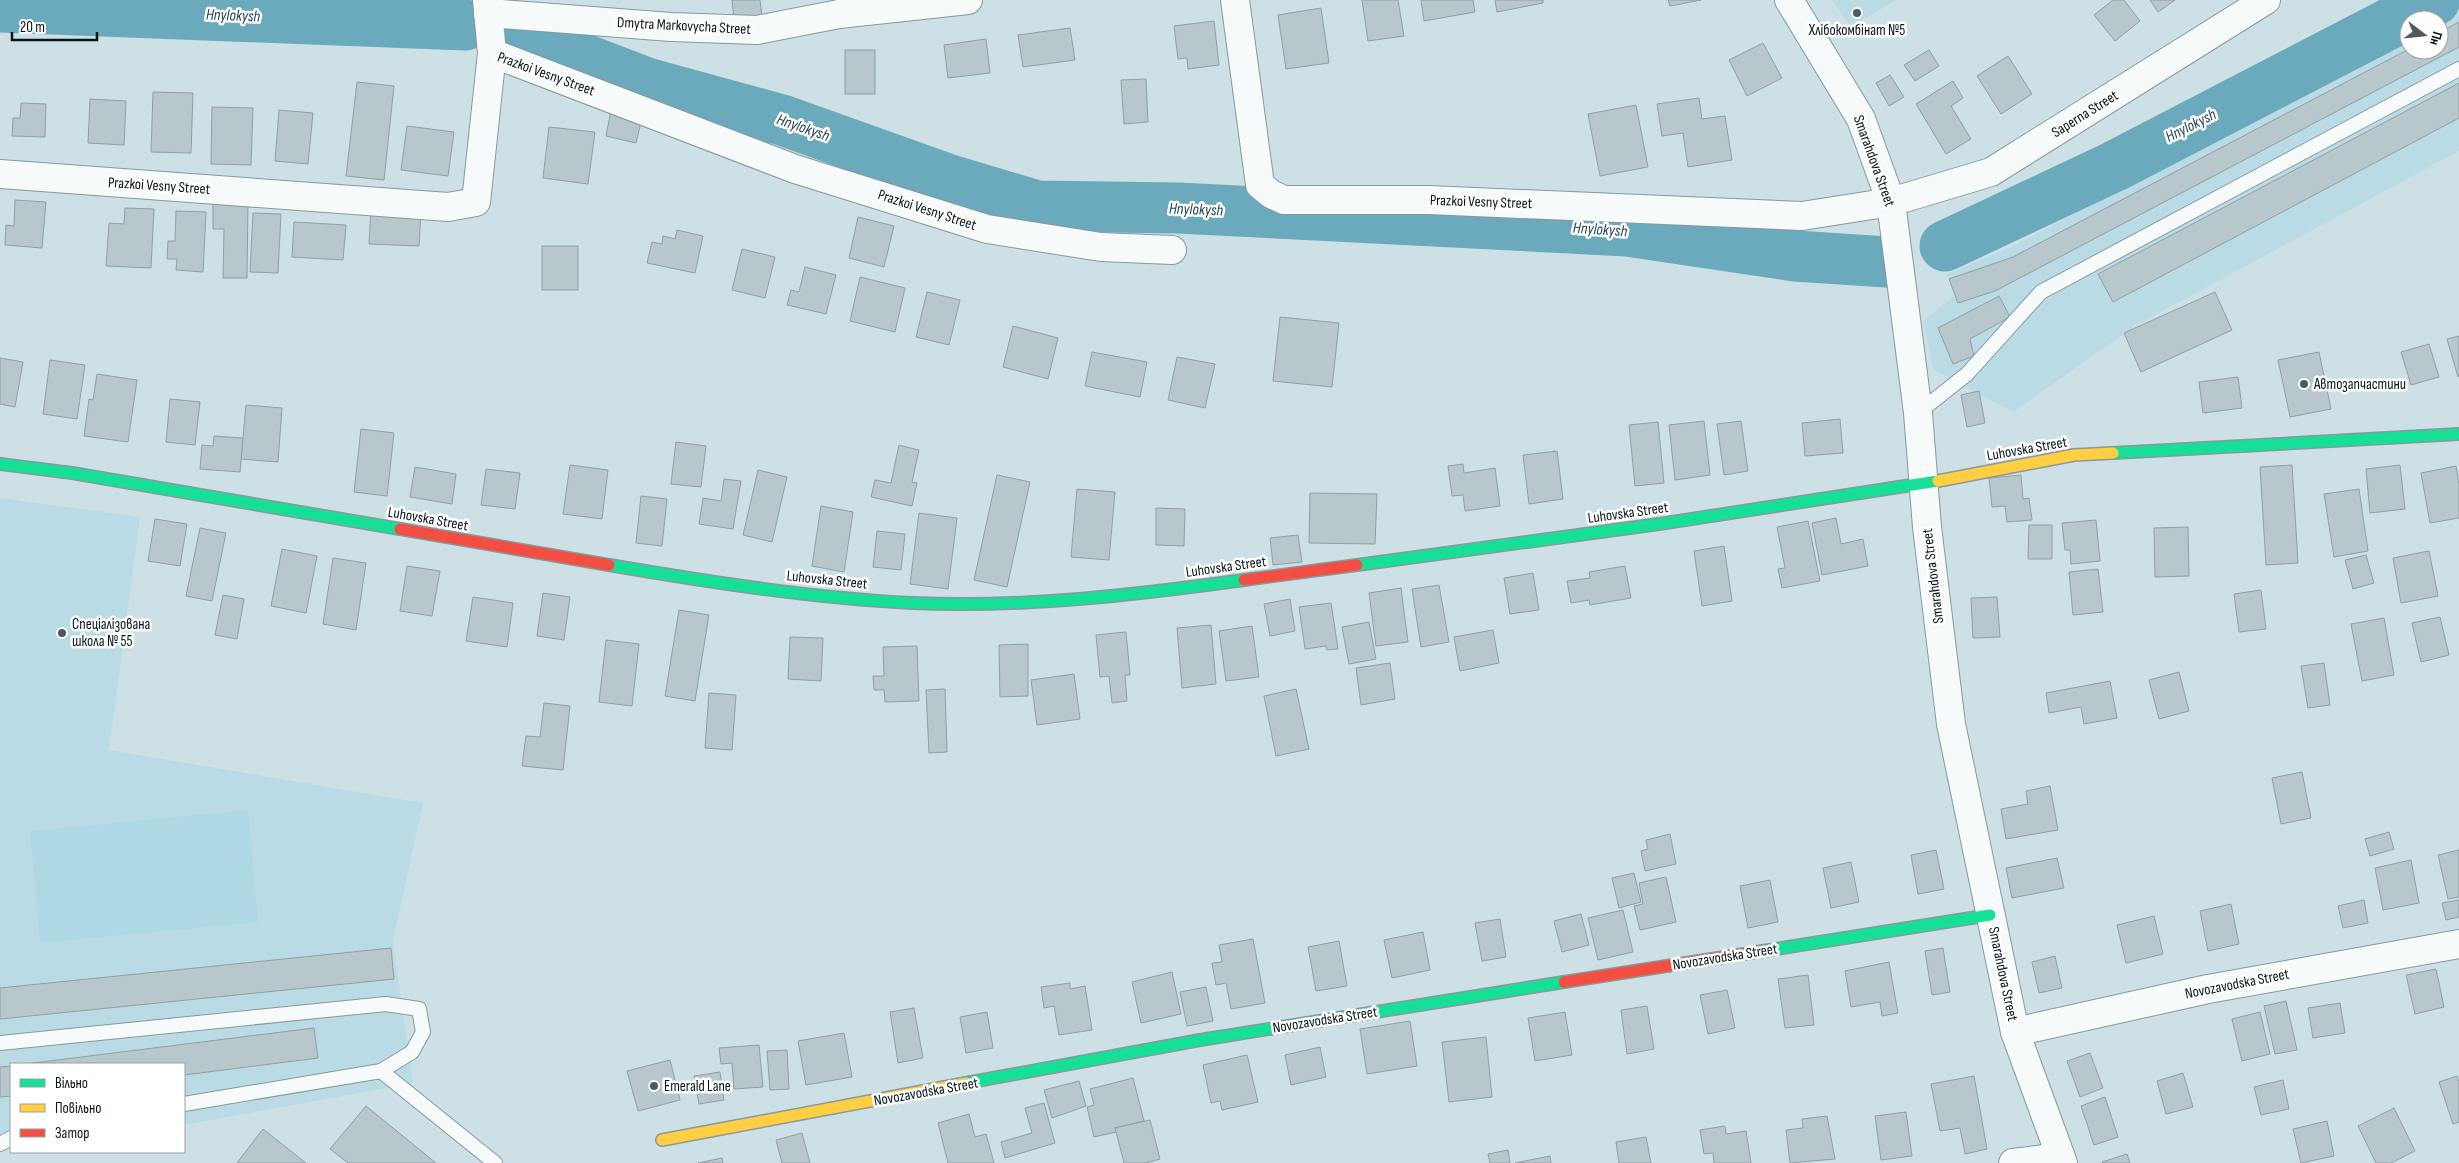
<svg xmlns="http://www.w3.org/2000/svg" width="2459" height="1163" viewBox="0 0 2459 1163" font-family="'Sofia Sans Condensed',sans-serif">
<rect width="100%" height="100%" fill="#cce0e6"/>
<g fill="#badbe6">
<polygon points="1832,0 1896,0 1851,27"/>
<polygon points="2459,14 2459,151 2138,324 2013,412 1934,370 1923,321 1959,292 1946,275 2011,247 2409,40 2409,50 2439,50 2439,24"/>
<polygon points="0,498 140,517 109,750 423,803 393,941 413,1083 184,1125 184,1064 11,1064 11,1146 0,1146"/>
</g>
<polygon fill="#aed8e4" points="248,810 258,922 40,943 30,831"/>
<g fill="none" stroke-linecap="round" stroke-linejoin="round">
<g stroke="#6aaabc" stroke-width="51">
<polyline points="0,7 465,25"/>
<polyline points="529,38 647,83 782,120 950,180 1037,206 1178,208 1627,231 1795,256 1887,262"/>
<polyline points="1945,246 2115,166 2435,0"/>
</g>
</g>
<g fill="#b8c7cc" stroke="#909fa3">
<polygon points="732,0 760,0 762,16 734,19"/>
<polygon points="1362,0 1398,0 1404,36 1368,41"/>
<polygon points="1421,0 1473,0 1475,12 1424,21"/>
<polygon points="1495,0 1543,0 1543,3 1497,12"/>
<polygon points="1668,0 1701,0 1670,6"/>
<polygon points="2113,0 2124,0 2140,21 2115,41 2094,15"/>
<polygon points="2150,0 2175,0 2158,12"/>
<polygon points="1321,8 1329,63 1286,69 1278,15"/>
<polygon points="1214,21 1219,65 1188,69 1187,58 1178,59 1174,26"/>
<polygon points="2459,22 2459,47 1995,291 1958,303 1949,279 2013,257 2409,49 2439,50 2439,33"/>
<polygon points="1070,28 1075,60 1023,67 1018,35"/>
<polygon points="986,39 990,73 948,78 944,45"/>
<polygon points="1763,43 1782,78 1747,96 1729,60"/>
<rect x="845" y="50" width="30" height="44"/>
<polygon points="1929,50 1939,66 1915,81 1904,65"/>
<polygon points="2008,56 2032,94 2001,114 1977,76"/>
<polygon points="1890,75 1904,97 1889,106 1876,83"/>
<polygon points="1146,79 1148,122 1124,124 1121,80"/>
<polygon points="1953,81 1963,98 1951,106 1971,139 1946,154 1916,104"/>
<polygon points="357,82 394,86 384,180 346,176"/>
<polygon points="2459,83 2459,118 2113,302 2098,274"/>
<polygon points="153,92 193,93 191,153 151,152"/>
<polygon points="1699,98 1702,119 1725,116 1732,160 1688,167 1683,133 1662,136 1657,104"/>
<polygon points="90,99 126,101 124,145 88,143"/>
<polygon points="21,103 46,104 45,137 12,136 13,118 20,118"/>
<polygon points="1636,105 1648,167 1600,176 1588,114"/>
<polygon points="212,107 253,108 251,165 211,164"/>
<polygon points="279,110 313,113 308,164 275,161"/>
<polygon points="611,110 642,118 636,143 606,136"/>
<polygon points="407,126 454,132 448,176 401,170"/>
<polygon points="549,127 595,132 588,184 543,178"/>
<polygon points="213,198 248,202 247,278 223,278 224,229 213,229"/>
<polygon points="15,200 46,202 42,248 5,245 6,225 14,226"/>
<polygon points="125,208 154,209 151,268 106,266 109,223 124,224"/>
<polygon points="371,209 421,212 419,246 369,244"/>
<polygon points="176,211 206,212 203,272 176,270 177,259 167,259 168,241 175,241"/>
<polygon points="253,213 281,214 278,273 250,272"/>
<polygon points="858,217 894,226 884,267 849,258"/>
<polygon points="294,222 346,225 343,260 292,257"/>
<polygon points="677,230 703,236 695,273 647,263 652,242 662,244 663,236 675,239"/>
<rect x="542" y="246" width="36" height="44"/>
<polygon points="742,249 775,257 765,298 732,290"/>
<polygon points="805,267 836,275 826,314 787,305 791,290 799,292"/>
<polygon points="860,277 905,288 895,332 850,321"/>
<polygon points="927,292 960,300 949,345 916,337"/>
<polygon points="2215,292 2232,330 2141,372 2124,333"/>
<polygon points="1999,296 2010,317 1970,339 1974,356 1953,364 1938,328"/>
<polygon points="1280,317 1339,323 1332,387 1273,381"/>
<polygon points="1013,326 1058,338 1048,379 1003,367"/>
<polygon points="2459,336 2459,376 2458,377 2447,339"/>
<polygon points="2429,344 2439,377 2411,385 2401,352"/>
<polygon points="1092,352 1147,362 1140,397 1085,386"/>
<polygon points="2319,352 2331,409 2290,417 2278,360"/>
<polygon points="1177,357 1215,364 1205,408 1168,400"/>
<polygon points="0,358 23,362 15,407 0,404"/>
<polygon points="50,360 85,365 77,419 43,414"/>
<polygon points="97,374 137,380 128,442 84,436 89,399 93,400"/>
<polygon points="2238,377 2242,408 2203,413 2199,382"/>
<polygon points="1979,391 1985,423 1967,427 1961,395"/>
<polygon points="170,399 200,402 195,445 166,442"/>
<polygon points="246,405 282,408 278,462 241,459"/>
<polygon points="1840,419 1843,453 1805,456 1802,423"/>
<polygon points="1704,421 1710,475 1675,480 1669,425"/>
<polygon points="1741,421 1748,471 1724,475 1717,424"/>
<polygon points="1658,422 1664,483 1635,486 1629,425"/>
<polygon points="361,429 394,433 387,496 354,492"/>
<polygon points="214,436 243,438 240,472 200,469 202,445 213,446"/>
<polygon points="676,442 706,446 701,487 671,484"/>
<polygon points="899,445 919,450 912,482 917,483 912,506 871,497 875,480 891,483"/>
<polygon points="1557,451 1563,499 1529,504 1523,455"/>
<polygon points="1463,464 1464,473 1495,468 1500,506 1465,511 1463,495 1452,496 1448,466"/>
<polygon points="570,465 608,470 602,519 563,514"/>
<polygon points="2292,465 2298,563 2266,565 2260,467"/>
<polygon points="2400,465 2405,509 2370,513 2366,469"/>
<polygon points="2456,466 2459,485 2459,518 2430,523 2421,473"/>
<polygon points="415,467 456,474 452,504 410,497"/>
<polygon points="486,469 520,473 515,509 481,505"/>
<polygon points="758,470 787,477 772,542 743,535"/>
<polygon points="997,475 1030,482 1007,587 974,580"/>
<polygon points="2021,475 2023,499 2029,498 2032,520 2007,522 2005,506 1992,507 1989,478"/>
<polygon points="724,479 741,481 733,529 699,524 703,498 721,501"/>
<polygon points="1077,489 1115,492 1109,560 1071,557"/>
<polygon points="2359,489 2368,551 2334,557 2324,494"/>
<polygon points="1310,493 1377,494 1375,544 1309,543"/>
<polygon points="641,496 667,499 662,546 636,543"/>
<polygon points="821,506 853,512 844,572 812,566"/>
<polygon points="1156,508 1185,509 1184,546 1156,545"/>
<polygon points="919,513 957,518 948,589 910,584"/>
<polygon points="1836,518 1841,544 1863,539 1868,566 1822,575 1812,523"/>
<polygon points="155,519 187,524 180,566 148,561"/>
<polygon points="2096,520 2100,561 2071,564 2070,550 2065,550 2062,523"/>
<polygon points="1808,521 1820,581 1782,588 1778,569 1785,568 1777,527"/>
<polygon points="2029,525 2052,525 2052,559 2028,559"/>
<polygon points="2188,527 2189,576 2155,577 2154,528"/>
<polygon points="200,528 226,533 212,601 186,596"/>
<polygon points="877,531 905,534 901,570 873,567"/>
<polygon points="1298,535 1302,562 1273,565 1270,538"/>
<polygon points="1724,546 1732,601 1702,606 1694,551"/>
<polygon points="282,549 317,556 306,613 271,606"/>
<polygon points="2429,551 2438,596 2401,603 2393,558"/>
<polygon points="2366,555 2374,583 2353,589 2345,560"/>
<polygon points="333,558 366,563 356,630 323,624"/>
<polygon points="407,566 440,571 432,616 400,611"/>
<polygon points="1625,566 1631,598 1590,605 1589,600 1571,603 1567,581 1590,578 1589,572"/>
<polygon points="2098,569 2103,612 2073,615 2069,572"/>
<polygon points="1533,573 1539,610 1510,614 1504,578"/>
<polygon points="1439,585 1449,642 1421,647 1412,589"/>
<polygon points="1401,588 1408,642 1376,646 1369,593"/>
<polygon points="2261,590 2266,629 2239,632 2234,594"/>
<polygon points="543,593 570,597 564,640 537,636"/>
<polygon points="223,595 244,599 237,639 215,635"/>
<polygon points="473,597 513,603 507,647 466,641"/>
<polygon points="1997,597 2000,637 1973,638 1971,598"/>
<polygon points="1290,599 1295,631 1270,636 1264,604"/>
<polygon points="1331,603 1338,649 1327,650 1326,646 1305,649 1299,607"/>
<polygon points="679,610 709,615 695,701 665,696"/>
<polygon points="2440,617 2449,655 2421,662 2412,623"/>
<polygon points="2384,618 2394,675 2362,681 2351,624"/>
<polygon points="1369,622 1376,659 1349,664 1342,627"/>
<polygon points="1211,625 1216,684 1182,688 1177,628"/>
<polygon points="1252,626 1259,677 1226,681 1219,631"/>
<polygon points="1493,630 1499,663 1460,671 1454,637"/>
<polygon points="1126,632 1130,675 1125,675 1127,701 1112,703 1109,676 1100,677 1096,635"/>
<polygon points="790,637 823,638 821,681 788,679"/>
<polygon points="606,640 639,644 632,706 599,702"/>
<polygon points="1028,644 1028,696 1000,697 999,645"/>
<polygon points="917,646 919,701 885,702 884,690 874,690 873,676 884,676 883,647"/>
<polygon points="1390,663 1395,699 1361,705 1356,668"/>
<polygon points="2324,663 2330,705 2308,708 2301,666"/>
<polygon points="2179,672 2189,711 2159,719 2149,680"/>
<polygon points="1074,674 1080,719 1037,725 1031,680"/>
<polygon points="2110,681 2117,718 2084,724 2081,707 2049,713 2046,693"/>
<polygon points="945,689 947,752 929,753 926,690"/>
<polygon points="1296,689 1309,749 1276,756 1264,696"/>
<polygon points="709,693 736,695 732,750 705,748"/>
<polygon points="544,703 570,706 563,770 522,766 526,736 540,737"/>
<polygon points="2302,772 2311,818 2281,824 2272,778"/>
<polygon points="2050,786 2058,830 2006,839 2001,809 2028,804 2026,791"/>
<polygon points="2389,832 2394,849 2370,856 2365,839"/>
<polygon points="1670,834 1676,864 1645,871 1641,851 1648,849 1646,840"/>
<polygon points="1936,850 1944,889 1918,894 1911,855"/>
<polygon points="2459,850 2459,897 2448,899 2438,855"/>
<polygon points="2057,858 2064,888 2012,898 2006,868"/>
<polygon points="2411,860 2419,903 2383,910 2375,868"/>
<polygon points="1851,862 1859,902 1831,908 1823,868"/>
<polygon points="1634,873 1641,902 1619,908 1612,878"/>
<polygon points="1666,877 1676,922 1640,930 1634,906 1643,904 1639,883"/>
<polygon points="1770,880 1778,922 1748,928 1740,886"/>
<polygon points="2364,900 2368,923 2343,928 2338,906"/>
<polygon points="2459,900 2459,917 2446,920 2442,903"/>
<polygon points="2231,904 2239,944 2208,951 2200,911"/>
<polygon points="1623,910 1633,952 1598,960 1588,918"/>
<polygon points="1581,914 1589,945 1562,952 1554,921"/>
<polygon points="2154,916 2163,954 2126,963 2117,925"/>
<polygon points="1500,919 1506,957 1482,961 1475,923"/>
<polygon points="1423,932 1430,970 1392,978 1384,940"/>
<polygon points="1253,939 1265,1003 1231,1009 1226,983 1216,985 1212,963 1222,962 1219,945"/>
<polygon points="1339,941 1347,986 1316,991 1308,947"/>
<polygon points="391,948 394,979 0,1019 0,988"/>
<polygon points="1943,948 1950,992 1932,995 1925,951"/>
<polygon points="2055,956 2062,988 2039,993 2032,962"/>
<polygon points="1889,962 1898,1013 1882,1016 1880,1002 1851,1007 1845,971"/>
<polygon points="2436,969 2444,1007 2415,1014 2406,975"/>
<polygon points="1172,972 1181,1014 1141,1023 1132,982"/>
<polygon points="1808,975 1814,1025 1785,1028 1778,979"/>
<polygon points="1070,983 1070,989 1085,986 1092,1030 1059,1035 1054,1006 1044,1008 1041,987"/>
<polygon points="1206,987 1213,1021 1187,1026 1180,992"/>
<polygon points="1727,990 1735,1028 1708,1034 1700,995"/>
<polygon points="2286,1001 2297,1050 2275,1054 2264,1006"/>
<polygon points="2340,1003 2345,1033 2313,1038 2308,1008"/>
<polygon points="1647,1006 1654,1049 1627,1054 1621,1010"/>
<polygon points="914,1008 923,1058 898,1063 890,1012"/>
<polygon points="987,1012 993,1048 966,1053 960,1017"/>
<polygon points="1565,1012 1572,1055 1535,1061 1528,1018"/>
<polygon points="2260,1012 2270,1054 2242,1061 2232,1019"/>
<polygon points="1410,1021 1417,1066 1367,1074 1360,1029"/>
<polygon points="314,1028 318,1058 184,1075 184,1064 25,1064"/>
<polygon points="844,1033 852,1077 806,1085 798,1041"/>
<polygon points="1486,1037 1492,1097 1449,1102 1442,1042"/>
<polygon points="759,1045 763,1087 734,1089 732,1063 721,1064 719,1048"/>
<polygon points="1320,1047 1326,1077 1291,1085 1285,1055"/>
<polygon points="787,1050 789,1089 770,1090 767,1051"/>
<polygon points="2090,1053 2103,1088 2080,1097 2067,1061"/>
<polygon points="1247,1055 1258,1102 1222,1110 1220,1101 1211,1103 1203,1065"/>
<polygon points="670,1060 680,1100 638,1111 627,1071"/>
<polygon points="11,1066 11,1096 0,1097 0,1067"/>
<polygon points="720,1072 724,1100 699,1104 694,1076"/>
<polygon points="2183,1073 2193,1107 2166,1114 2157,1081"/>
<polygon points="1974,1076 1987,1149 1965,1154 1960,1128 1940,1131 1931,1084"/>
<polygon points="2457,1076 2459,1082 2459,1122 2453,1124 2439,1082"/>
<polygon points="1133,1078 1144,1121 1115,1128 1116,1132 1094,1137 1087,1107 1094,1105 1090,1089"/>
<polygon points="2283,1080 2289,1109 2261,1115 2254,1087"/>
<polygon points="1079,1081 1086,1106 1052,1118 1044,1090"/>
<polygon points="2105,1097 2118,1137 2094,1145 2081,1106"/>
<polygon points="1044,1103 1055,1143 1005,1158 1001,1142 1032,1133 1025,1108"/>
<polygon points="366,1106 436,1163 348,1163 330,1149"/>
<polygon points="2394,1108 2415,1151 2391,1163 2376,1163 2358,1126"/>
<polygon points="1906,1112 1912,1156 1881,1160 1875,1116"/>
<polygon points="969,1114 975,1137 986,1134 994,1163 948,1163 938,1123"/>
<polygon points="1827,1116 1835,1159 1790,1163 1786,1130 1803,1128 1802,1119"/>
<polygon points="1150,1120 1160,1159 1146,1163 1124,1163 1115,1128"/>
<polygon points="2327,1121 2334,1156 2301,1163 2293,1129"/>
<polygon points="1725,1126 1726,1134 1746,1131 1751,1163 1714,1163 1713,1153 1704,1154 1700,1130"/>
<polygon points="263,1129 306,1163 237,1163"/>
<polygon points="802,1133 810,1163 782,1163 776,1140"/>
<polygon points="1646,1137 1651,1163 1619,1163 1616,1142"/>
<polygon points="1508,1150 1510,1163 1490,1163 1488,1154"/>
<polygon points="2127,1154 2130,1163 2103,1163 2102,1162"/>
<polygon points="1550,1156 1551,1163 1515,1163"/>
<polygon points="722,1158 723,1163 698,1163"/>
</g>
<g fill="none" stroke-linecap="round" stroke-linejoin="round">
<defs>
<g id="lane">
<polyline points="1918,413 1967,374 2041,292 2459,69"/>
<polyline points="0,1043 386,1004 419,1009 423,1032 412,1052 381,1071 184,1104"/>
<polyline points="381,1071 495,1163"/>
<polyline points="0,1144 11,1138"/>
</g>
<g id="street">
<polyline points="1235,0 1260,185 1271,194 1284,200 1429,200 1802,216 1891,202 1991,172 2266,0"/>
<polyline points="1789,0 1861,119 1891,202 1918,413 1927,527 1951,724 2015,1032 2063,1163"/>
<polyline points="488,13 671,27 757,30 839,14 968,0"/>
<polyline points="492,53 795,169 987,229 1101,247 1172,250"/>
<polyline points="0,174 448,207 476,202 492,53 487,0"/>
<polyline points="2015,1032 2208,989 2459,944"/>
<polyline points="2013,1163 2060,1157"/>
</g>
<g id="fast">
<polyline points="2113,453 2459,434"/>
<polyline points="0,464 72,473 400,529"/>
<path d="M609,565C709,582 811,598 913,603C1024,608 1134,595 1244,580"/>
<polyline points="1357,565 1659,524 1938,481"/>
<polyline points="1763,951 1990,915"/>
<polyline points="966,1083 1200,1040 1564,982"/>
</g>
<g id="slow">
<polyline points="1938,481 2074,455 2113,453"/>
<polyline points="662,1140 966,1083"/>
</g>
<g id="jam">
<polyline points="400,529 609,565"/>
<polyline points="1244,580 1357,565"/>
<polyline points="1564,982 1763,951"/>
</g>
</defs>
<use href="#lane" stroke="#88989c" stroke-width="16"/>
<use href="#street" stroke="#88989c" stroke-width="30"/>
<use href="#fast" stroke="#88989c" stroke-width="14"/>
<use href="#slow" stroke="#88989c" stroke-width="14"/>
<use href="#jam" stroke="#88989c" stroke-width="14"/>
<use href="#lane" stroke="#f7fafb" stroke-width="14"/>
<use href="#street" stroke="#f7fafb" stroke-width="28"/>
<use href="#fast" stroke="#16e098" stroke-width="11"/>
<use href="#slow" stroke="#ffcf43" stroke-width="11"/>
<use href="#jam" stroke="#f24e42" stroke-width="11"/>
</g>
<g fill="#4c5b60" stroke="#fff" stroke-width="2">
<circle cx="1857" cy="13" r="5"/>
<circle cx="2304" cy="384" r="5"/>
<circle cx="62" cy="633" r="5"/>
<circle cx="654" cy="1086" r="5"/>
</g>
<g text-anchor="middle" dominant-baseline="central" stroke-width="5" stroke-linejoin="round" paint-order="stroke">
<g font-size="15" fill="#071418" stroke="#fff">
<text transform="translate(684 26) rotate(3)">Dmytra Markovycha Street</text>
<text transform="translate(546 74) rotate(20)">Prazkoi Vesny Street</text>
<text transform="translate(2085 114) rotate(-32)">Saperna Street</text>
<text transform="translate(1874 161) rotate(70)">Smarahdova Street</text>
<text transform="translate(159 186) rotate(4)">Prazkoi Vesny Street</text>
<text transform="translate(1481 202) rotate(2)">Prazkoi Vesny Street</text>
<text transform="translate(927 210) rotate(18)">Prazkoi Vesny Street</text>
<text transform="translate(2027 449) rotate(-10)">Luhovska Street</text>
<text transform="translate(1628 513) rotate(-8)">Luhovska Street</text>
<text transform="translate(428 519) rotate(10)">Luhovska Street</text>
<text transform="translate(1226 567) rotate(-8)">Luhovska Street</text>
<text transform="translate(1933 576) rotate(-97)">Smarahdova Street</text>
<text transform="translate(827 580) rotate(6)">Luhovska Street</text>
<text transform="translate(1725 957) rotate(-9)">Novozavodska Street</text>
<text transform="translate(2003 974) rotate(78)">Smarahdova Street</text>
<text transform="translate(2237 984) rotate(-11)">Novozavodska Street</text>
<text transform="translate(1325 1020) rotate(-9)">Novozavodska Street</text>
<text transform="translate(926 1092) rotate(-10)">Novozavodska Street</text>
</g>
<g font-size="15" fill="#071418" stroke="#fff" text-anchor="start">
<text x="1857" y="30" text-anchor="middle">Хлібокомбінат №5</text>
<text x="2314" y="384">Автозапчастини</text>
<text x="72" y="624">Спеціалізована<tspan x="72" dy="17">школа № 55</tspan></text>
<text x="664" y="1086">Emerald Lane</text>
</g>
<g font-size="16" font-style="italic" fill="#204650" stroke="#fff">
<text transform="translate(233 16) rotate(2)">Hnylokysh</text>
<text transform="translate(2191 126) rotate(-27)">Hnylokysh</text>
<text transform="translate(803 128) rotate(19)">Hnylokysh</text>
<text transform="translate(1196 210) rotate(2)">Hnylokysh</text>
<text transform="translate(1600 230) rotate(4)">Hnylokysh</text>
</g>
</g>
<rect x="10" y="1063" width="175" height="90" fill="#ffffff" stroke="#9ca1a3"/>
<rect x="20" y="1079" width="25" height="8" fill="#16e098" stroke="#9ca1a3"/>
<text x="55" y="1088" font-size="15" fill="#071418">Вільно</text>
<rect x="20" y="1104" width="25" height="8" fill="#ffcf43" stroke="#9ca1a3"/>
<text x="55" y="1113" font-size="15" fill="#071418">Повільно</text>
<rect x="20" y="1129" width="25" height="8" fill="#f24e42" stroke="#9ca1a3"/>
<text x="55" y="1138" font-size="15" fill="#071418">Затор</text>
<g transform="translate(2424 35) rotate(106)"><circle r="24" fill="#ffffff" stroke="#9ca1a3"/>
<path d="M0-4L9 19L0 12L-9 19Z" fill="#4c5b60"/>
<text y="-8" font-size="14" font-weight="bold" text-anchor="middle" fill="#071418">Пн</text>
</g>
<path d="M12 32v8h85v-8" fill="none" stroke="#071418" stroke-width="2.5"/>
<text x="20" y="32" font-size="15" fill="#071418" stroke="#ffffff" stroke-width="4" paint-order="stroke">20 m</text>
</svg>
